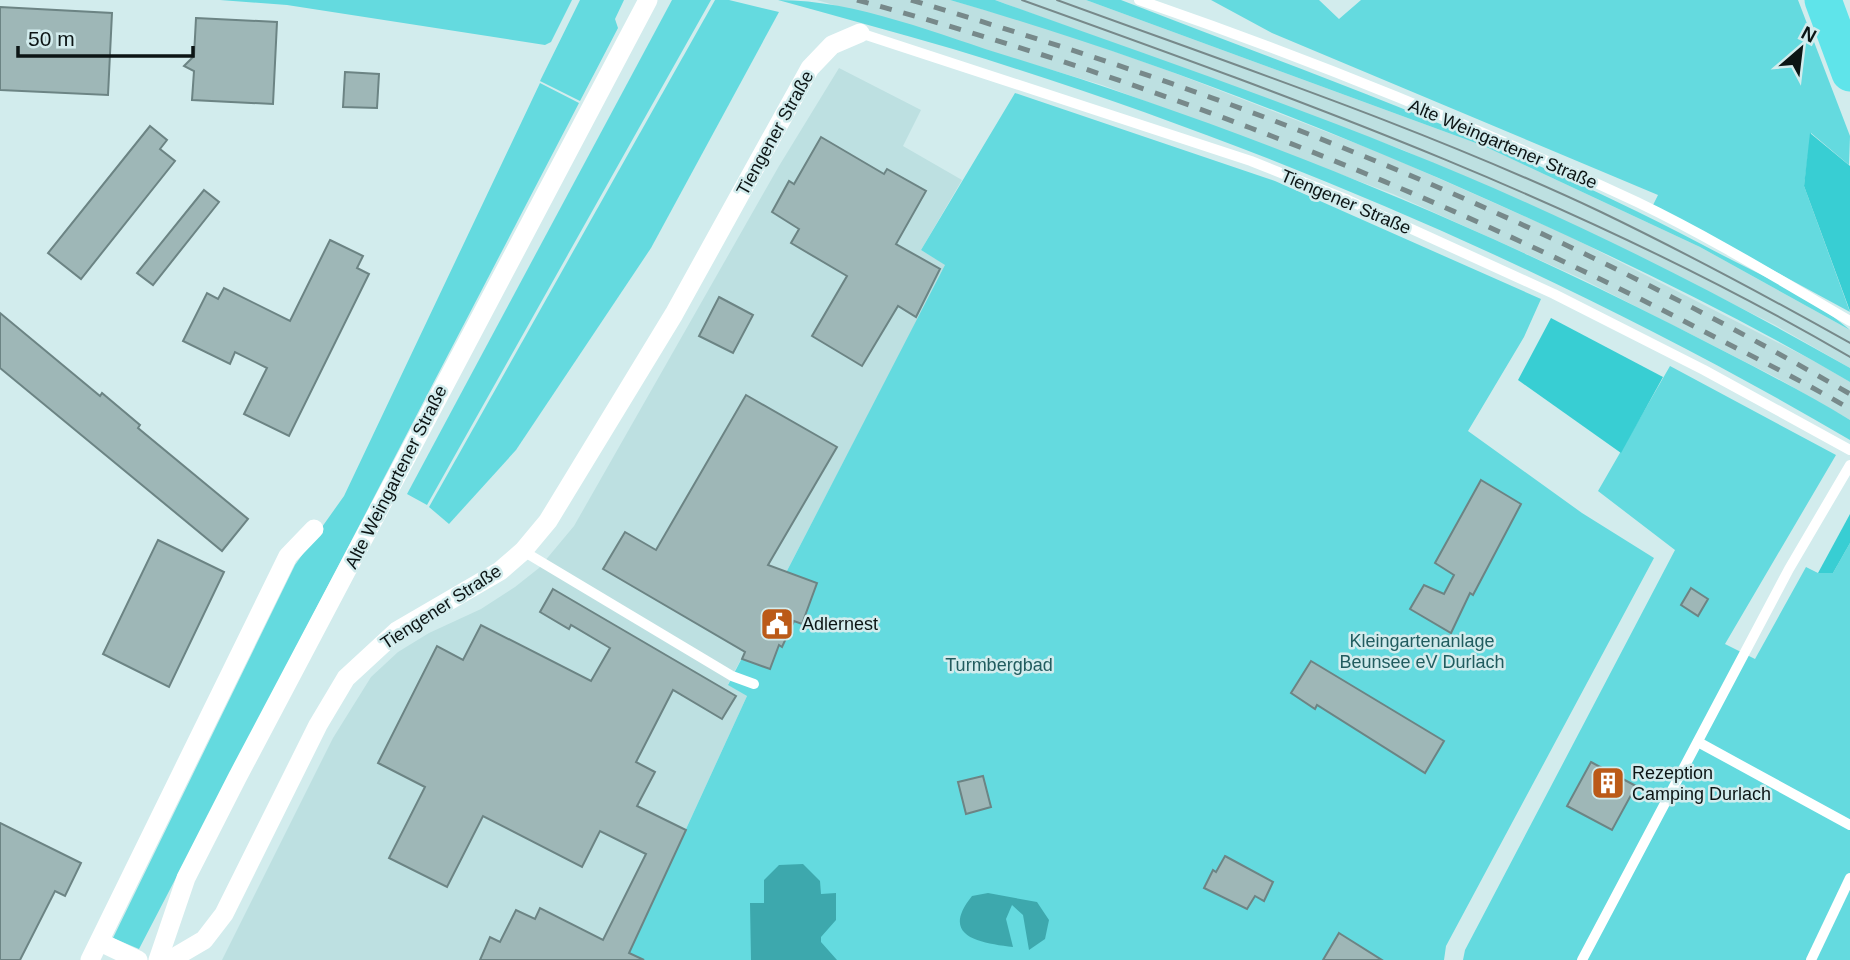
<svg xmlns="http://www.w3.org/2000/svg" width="1850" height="960" viewBox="0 0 1850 960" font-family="Helvetica,sans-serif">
<rect width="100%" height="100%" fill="#d2eced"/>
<g fill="#bde0e1">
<polygon points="817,0 950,0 1048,28 1172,72 1386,155 1569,236 1816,362 1850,382 1850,420 1777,378 1582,279 1393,194 1102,85"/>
<polygon points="995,0 1086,0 1484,146 1700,247 1850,330 1850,368 1775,325 1613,244 1403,150"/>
<polygon points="839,68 921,110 903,146 962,180 921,250 946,265 728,684 747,696 626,960 222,960 333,738 371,677 398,652 429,633 481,609 515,587 539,568 574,526 779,166"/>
</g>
<g fill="#64dadf">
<polygon points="220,0 572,0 551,42 545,45 287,5"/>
<polygon points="580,0 624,0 615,19 618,28 580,101 540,81"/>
<polygon points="672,0 711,0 427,505 407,494"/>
<polygon points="715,0 729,0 779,12 651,248 516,450 449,524 429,507"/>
<path d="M778,0C858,0 938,35 1014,58C1241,128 1459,217 1671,324C1731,355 1792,385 1850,420V440C1569,275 1264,144 953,49C895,32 836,16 778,0Z"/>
<path d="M950,0H995C1131,49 1268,96 1402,150C1556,211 1706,286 1850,368V382C1736,315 1616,257 1495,203C1318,124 1137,54 950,0Z"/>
<path d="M1086,0H1121C1317,76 1517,146 1703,245C1751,271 1809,294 1850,330L1700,247L1484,146Z"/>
<polygon points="1211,0 1319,0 1339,19 1361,0 1798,0 1850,136 1849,165 1811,133 1804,186 1850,312 1653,205 1658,195 1272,33"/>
<polygon points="540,83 579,103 139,949 113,938 295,565 344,496"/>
<polygon points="1015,93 1275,181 1541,299 1524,337 1468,431 1582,513 1654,558 1446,946 1444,960 626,960 747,696 728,685 945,265 921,250"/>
<polygon points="1670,366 1836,455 1725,644 1755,659 1806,567 1818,573 1833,573 1850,543 1850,960 1463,960 1465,950 1675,550 1598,491"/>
</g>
<g fill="#38ced3">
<polygon points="1810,133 1850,166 1850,311 1804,186"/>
<polygon points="1551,318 1663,377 1621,453 1518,380"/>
<polygon points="1850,514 1850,543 1833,573 1818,573"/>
</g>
<g fill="#3da8ad">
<polygon points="803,864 820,881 821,894 836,893 836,920 821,937 821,942 837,960 751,960 750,903 764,903 764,880 779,865"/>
<path d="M988,893L1037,902L1049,920L1045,939L1029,950L1023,915L1012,905L1006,919L1013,947C980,943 939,937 972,896Z"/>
</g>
<g fill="#9eb7b7" stroke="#6c8484" stroke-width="2">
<polygon points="0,7 112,13 108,95 0,90"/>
<polygon points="196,18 277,22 273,104 192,100 194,71 184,66 194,56"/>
<polygon points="345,72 379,74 377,108 343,107"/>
<polygon points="150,126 167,140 160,149 175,161 81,279 48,253"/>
<polygon points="821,137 884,174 887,169 926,191 896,244 940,269 916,317 898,306 862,366 812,336 847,276 791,243 799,229 772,212 789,181 794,184"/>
<polygon points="204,190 219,202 153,285 137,273"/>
<polygon points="330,240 363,256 357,268 369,274 289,436 244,414 267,368 235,352 230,364 183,341 207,293 218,299 224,288 290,321"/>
<polygon points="719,297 753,315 733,353 699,336"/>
<polygon points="0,313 100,396 102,393 140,425 138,428 248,519 222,551 0,368"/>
<polygon points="746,395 837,447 768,565 817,583 802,624 794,621 782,647 779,645 770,669 742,659 745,652 603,569 625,532 656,550"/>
<polygon points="1481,480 1521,504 1473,595 1470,593 1451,633 1410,609 1424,585 1444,594 1454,575 1435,563"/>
<polygon points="158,540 224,572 169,687 103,654"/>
<polygon points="1691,588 1708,599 1698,616 1681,605"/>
<polygon points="553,589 736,696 722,719 673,690 636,762 655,772 637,806 686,830 629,953 644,960 480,960 490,937 500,942 516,910 535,919 540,908 603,940 646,854 600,831 582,867 483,816 447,887 389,858 425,787 378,763 437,646 463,660 481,625 591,681 610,648 571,625 569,629 540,612"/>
<polygon points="1311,661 1444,741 1425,773 1317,705 1315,709 1291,693"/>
<polygon points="1591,762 1636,786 1612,830 1567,806"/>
<polygon points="983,776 991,807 966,814 958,782"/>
<polygon points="0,823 81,863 65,896 55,891 20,960 0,960"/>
<polygon points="1225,856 1273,882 1264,901 1255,896 1247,909 1204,888 1213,870 1216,872"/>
<polygon points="1339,933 1382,960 1323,960"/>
</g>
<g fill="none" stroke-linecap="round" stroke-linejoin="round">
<g stroke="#fff" stroke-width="10">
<path d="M1139,0C1308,58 1475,126 1637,202C1710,237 1780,280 1850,321"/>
<polyline points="860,33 1251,161 1348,200 1554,294 1704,370 1850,450"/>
<polyline points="523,551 732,676 754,684"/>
<polyline points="1698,742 1850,825"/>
<polyline points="1582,960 1789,569 1850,465"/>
<polyline points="1811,960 1850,878"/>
</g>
<g stroke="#fff" stroke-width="19">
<polyline points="100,942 138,960"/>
<polyline points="90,960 288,556 314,529"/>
<polyline points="158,960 186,878 237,778 648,0"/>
<polyline points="170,960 204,940 224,914 318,725 346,678 397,631 500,571 523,551 548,521 674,314 810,68 832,45 860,33"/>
</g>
<polyline stroke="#5fe4ea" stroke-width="37" points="1823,0 1850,73"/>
<g stroke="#77898a" stroke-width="2">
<path d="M1022,0C1306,102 1589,204 1850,357"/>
<path d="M1057,0C1240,67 1425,129 1601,212C1686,253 1768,297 1850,343"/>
</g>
<g stroke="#77898a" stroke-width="5" stroke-dasharray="12 12" stroke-linecap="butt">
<path d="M857,0C1141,77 1416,184 1678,318C1735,348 1794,376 1850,409"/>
<path d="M911,0C1054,43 1197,89 1336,145C1512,215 1686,299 1850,394"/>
</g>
</g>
<defs>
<symbol id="civic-square" viewBox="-11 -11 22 22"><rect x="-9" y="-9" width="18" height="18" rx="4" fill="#bb5a18" stroke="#d2eced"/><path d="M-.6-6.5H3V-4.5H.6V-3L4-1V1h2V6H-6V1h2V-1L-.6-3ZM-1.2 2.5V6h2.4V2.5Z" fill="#fff"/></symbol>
<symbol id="building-square" viewBox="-11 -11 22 22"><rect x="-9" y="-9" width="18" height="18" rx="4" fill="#bb5a18" stroke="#d2eced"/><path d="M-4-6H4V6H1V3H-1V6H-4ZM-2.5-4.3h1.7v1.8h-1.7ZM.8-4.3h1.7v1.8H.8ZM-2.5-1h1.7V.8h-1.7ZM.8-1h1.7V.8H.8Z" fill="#fff"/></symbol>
</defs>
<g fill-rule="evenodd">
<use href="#civic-square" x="758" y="605" width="38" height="38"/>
<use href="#building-square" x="1589" y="764" width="38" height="38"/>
</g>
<g text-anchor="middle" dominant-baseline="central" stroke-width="5" stroke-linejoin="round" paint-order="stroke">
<g font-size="18" fill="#0c1515" stroke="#d2eced">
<text transform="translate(775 133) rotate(-61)">Tiengener Straße</text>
<text transform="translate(1503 144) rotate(23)">Alte Weingartener Straße</text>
<text transform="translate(1346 202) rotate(23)">Tiengener Straße</text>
<text transform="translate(396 477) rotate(-63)">Alte Weingartener Straße</text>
<text transform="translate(441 607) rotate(-33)">Tiengener Straße</text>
</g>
<g font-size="18" fill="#0c1515" stroke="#d2eced" text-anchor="start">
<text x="802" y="624">Adlernest</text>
<text x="1632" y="773">Rezeption<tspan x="1632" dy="21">Camping Durlach</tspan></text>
</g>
<g font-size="18" fill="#215c5f" stroke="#d2eced">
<text x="1422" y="641">Kleingartenanlage<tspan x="1422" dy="21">Beunsee eV Durlach</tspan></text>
<text x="999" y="665">Turmbergbad</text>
</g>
</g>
<g transform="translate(1801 49) rotate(28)" stroke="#d2eced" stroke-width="5" paint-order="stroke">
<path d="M0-5L12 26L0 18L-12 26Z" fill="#0c1515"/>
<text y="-10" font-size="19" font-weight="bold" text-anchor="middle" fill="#0c1515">N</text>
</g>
<path d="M18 46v10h175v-10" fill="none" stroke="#0c1515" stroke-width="3.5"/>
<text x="28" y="46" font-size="21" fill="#0c1515" stroke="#d2eced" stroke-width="5" paint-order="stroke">50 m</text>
</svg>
